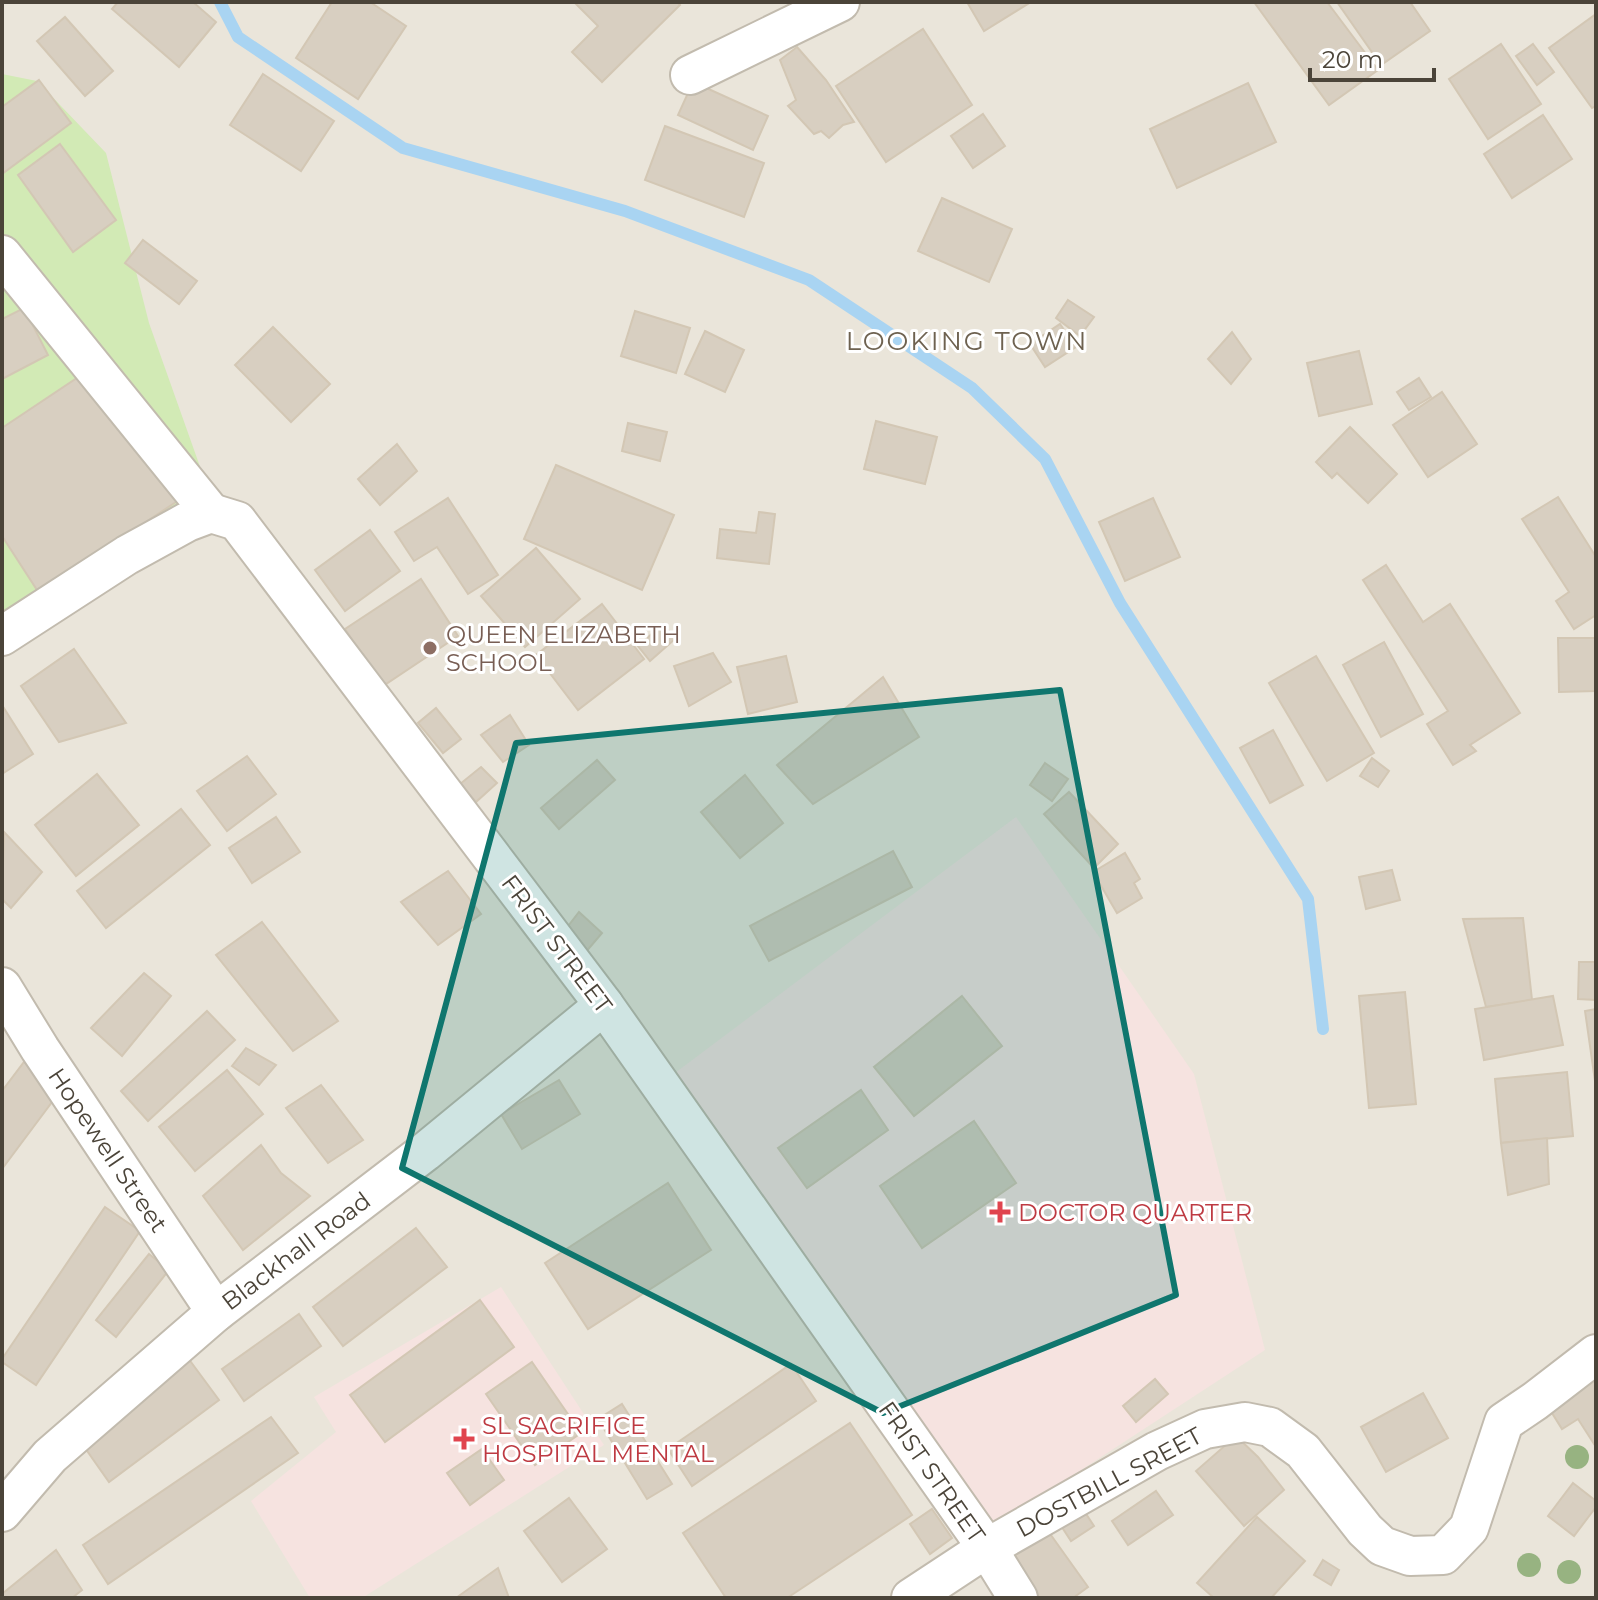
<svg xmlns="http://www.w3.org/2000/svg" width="1598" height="1600" viewBox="0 0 1598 1600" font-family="Montserrat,sans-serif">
<rect width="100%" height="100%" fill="#f6f3ec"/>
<rect fill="#eae5da" x="2" y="2" width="1594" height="1596"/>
<g fill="#f6e3e0">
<polygon points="1016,817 1194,1074 1265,1350 986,1532 675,1073"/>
<polygon points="501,1287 604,1445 362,1598 310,1598 251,1501 336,1432 314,1397"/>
</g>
<polygon fill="#d2eab5" points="2,74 37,81 106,153 149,323 209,492 2,627"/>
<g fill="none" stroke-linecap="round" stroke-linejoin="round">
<polyline stroke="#a9d4f2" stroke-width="12" points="220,2 238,37 403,148 625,211 809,280 972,388 1045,459 1120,603 1308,899 1323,1029"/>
</g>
<g fill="#d8cfc1" stroke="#d3c7b4" stroke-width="2">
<polygon points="118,2 193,2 216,22 179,67 112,9"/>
<polygon points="332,2 370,2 406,26 358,99 296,58"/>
<polygon points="574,2 677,2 680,5 602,82 572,52 598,26"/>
<polygon points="967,2 1031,2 984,31"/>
<polygon points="1254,2 1327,2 1378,70 1329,105"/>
<polygon points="1337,2 1410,2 1430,31 1381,65"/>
<polygon points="1596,14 1596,106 1592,108 1549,48"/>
<polygon points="65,17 113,71 85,96 37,41"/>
<polygon points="923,29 972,105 886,162 836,86"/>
<polygon points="1501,44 1541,104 1488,139 1449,79"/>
<polygon points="1533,44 1554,72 1537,85 1516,56"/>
<polygon points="797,47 826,80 854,122 843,125 829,138 821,131 814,134 788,106 796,100 780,60"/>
<polygon points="263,74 334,121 301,171 230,125"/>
<polygon points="39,80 71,123 2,174 2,107"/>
<polygon points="693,82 768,116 753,150 678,115"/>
<polygon points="1248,83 1276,142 1177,188 1150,129"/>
<polygon points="983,114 1005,146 973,168 951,136"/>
<polygon points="1543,115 1572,159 1512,198 1484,154"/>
<polygon points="665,126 764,163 744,217 645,180"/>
<polygon points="60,144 116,220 73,252 18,175"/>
<polygon points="942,198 1012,229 989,282 918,251"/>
<polygon points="143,240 197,281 179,304 125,263"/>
<polygon points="1068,300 1094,317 1080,336 1056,318"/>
<polygon points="24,308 48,355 2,379 2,319"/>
<polygon points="635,311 690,328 676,373 621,356"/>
<polygon points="1060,324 1076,347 1045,367 1030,344"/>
<polygon points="273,327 330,384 291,422 235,365"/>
<polygon points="705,331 744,350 725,392 685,374"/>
<polygon points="1232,332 1251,359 1231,384 1208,359"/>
<polygon points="1359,351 1372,404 1319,416 1307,363"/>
<polygon points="95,366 182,498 39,593 2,536 2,428"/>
<polygon points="1419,378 1431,397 1409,410 1397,392"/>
<polygon points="1442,392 1477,444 1428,477 1393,425"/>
<polygon points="876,421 937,437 925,484 864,469"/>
<polygon points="628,423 667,432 660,461 622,451"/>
<polygon points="1350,427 1397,474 1368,503 1337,473 1332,478 1316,462"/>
<polygon points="397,444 417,471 380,505 358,479"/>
<polygon points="556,465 674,515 642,590 524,539"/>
<polygon points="1558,497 1596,557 1596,615 1574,629 1556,601 1569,592 1522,519"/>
<polygon points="448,498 498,575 468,594 437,547 414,561 395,532"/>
<polygon points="1153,498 1180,557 1125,581 1099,522"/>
<polygon points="759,512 775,514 769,564 717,558 720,529 756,533"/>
<polygon points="370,530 400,571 345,611 315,570"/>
<polygon points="536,548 580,599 525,647 481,596"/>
<polygon points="1386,565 1423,622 1450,604 1520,713 1470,745 1476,751 1453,765 1427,724 1448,711 1363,580"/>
<polygon points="421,579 458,636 383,686 345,629"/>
<polygon points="602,604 644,659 578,710 536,655"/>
<polygon points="663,624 675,639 650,661 638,646"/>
<polygon points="1558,638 1596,638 1596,691 1559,692"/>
<polygon points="1384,642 1423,714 1381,737 1343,665"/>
<polygon points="74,649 126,723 59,742 21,686"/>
<polygon points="713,653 731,682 689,706 674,666"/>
<polygon points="786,656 797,702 748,714 737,667"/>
<polygon points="1316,656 1374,753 1327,781 1269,683"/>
<polygon points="883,677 919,737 813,804 777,765"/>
<polygon points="2,705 33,754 2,774"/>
<polygon points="436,708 461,739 443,753 418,723"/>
<polygon points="510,715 529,745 503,762 481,735"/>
<polygon points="1273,730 1303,785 1270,803 1240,748"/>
<polygon points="247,756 276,794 227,831 197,791"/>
<polygon points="1372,758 1389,771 1378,787 1360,776"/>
<polygon points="597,760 615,780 559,829 541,808"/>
<polygon points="1045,763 1068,779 1052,801 1030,785"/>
<polygon points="481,767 497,783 476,802 460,784"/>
<polygon points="97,774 139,825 76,876 35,825"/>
<polygon points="745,775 783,823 740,858 701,812"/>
<polygon points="1069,792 1118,844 1094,868 1044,814"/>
<polygon points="181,809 210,845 106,928 77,891"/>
<polygon points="276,817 300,852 252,883 229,848"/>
<polygon points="4,832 42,872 11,908 2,899"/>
<polygon points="893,851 912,887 769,961 750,926"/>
<polygon points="1125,853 1140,879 1134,883 1142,898 1117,913 1093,872"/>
<polygon points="1392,870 1400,900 1366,909 1359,877"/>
<polygon points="448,871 481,914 438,945 401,902"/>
<polygon points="579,912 602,933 579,960 559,938"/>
<polygon points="1523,918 1532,1000 1486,1007 1463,919"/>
<polygon points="262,922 338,1021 293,1051 216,955"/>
<polygon points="1579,962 1596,962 1596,1000 1578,999"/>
<polygon points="144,973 171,996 122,1056 91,1028"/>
<polygon points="1405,992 1416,1104 1369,1108 1359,996"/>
<polygon points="962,996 1002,1046 914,1116 874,1067"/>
<polygon points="1553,996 1563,1045 1484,1060 1475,1009"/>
<polygon points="1596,1009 1596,1081 1595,1081 1585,1011"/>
<polygon points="207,1011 235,1040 148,1121 121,1091"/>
<polygon points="246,1048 276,1065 259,1085 232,1066"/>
<polygon points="24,1062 61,1090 2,1169 2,1091"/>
<polygon points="227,1070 263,1114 195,1171 159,1127"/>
<polygon points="1567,1072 1573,1136 1501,1143 1495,1079"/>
<polygon points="559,1080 580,1114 522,1149 501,1114"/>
<polygon points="321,1085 363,1140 328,1163 286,1108"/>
<polygon points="861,1090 888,1130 807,1188 778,1148"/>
<polygon points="974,1121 1016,1183 922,1248 880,1186"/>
<polygon points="1547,1138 1549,1184 1508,1195 1501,1143"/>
<polygon points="261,1145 281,1173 310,1196 243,1250 203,1196"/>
<polygon points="668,1183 711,1250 588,1329 545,1263"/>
<polygon points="105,1207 140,1231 36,1385 2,1362 2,1359"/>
<polygon points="416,1228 447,1267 343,1346 313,1307"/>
<polygon points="149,1254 169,1270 116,1337 96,1320"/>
<polygon points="480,1300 514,1347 385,1442 350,1395"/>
<polygon points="299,1314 321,1346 244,1401 222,1369"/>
<polygon points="188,1358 219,1400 109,1482 78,1438"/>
<polygon points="532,1362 581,1433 535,1465 486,1394"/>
<polygon points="791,1364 816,1401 692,1486 668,1449"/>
<polygon points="1596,1374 1596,1442 1594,1444 1578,1419 1562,1429 1547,1405"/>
<polygon points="1155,1379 1168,1394 1136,1422 1123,1406"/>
<polygon points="1423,1393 1448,1438 1386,1472 1361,1427"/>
<polygon points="622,1404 672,1484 647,1499 598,1419"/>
<polygon points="271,1417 298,1453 108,1584 83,1545"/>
<polygon points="850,1423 912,1515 787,1598 726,1598 683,1533"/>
<polygon points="1236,1436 1258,1457 1284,1490 1244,1526 1196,1471"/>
<polygon points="482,1449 504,1480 470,1505 447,1473"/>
<polygon points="1573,1483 1596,1501 1596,1507 1574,1536 1548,1516"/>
<polygon points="1156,1491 1173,1515 1128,1545 1112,1521"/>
<polygon points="569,1498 607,1549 562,1582 524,1531"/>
<polygon points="1077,1500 1094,1526 1071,1541 1054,1515"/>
<polygon points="932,1509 952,1538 930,1554 910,1524"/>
<polygon points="1257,1517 1305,1561 1271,1598 1214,1598 1197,1583"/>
<polygon points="1043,1524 1088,1587 1073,1598 1032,1598 1001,1555"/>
<polygon points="56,1550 82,1590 72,1598 2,1598 2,1594"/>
<polygon points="1323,1560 1339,1570 1331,1585 1314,1575"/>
<polygon points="498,1568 509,1598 456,1598"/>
</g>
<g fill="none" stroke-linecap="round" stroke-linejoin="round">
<defs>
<g id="minor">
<polyline points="690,75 840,2"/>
<polyline points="2,255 211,513"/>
<polyline points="2,636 127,555 187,522 211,513 237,521 604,1005 987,1548 1018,1598"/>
<polyline points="2,987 40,1049 216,1312"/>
<polyline points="2,1512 50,1456 216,1312 425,1152 604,1005"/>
<polyline points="911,1598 987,1548 1157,1451 1205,1429 1245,1422 1270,1427 1303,1451 1365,1530 1382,1546 1410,1556 1443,1555 1469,1528 1504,1422 1535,1401 1596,1354"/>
</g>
</defs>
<use href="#minor" stroke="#c2bbae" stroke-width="42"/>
<use href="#minor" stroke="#fff" stroke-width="38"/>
</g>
<g fill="#97b381">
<circle cx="1577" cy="1457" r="12"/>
<circle cx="1529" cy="1565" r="12"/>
<circle cx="1569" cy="1572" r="12"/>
</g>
<path fill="#0f766e" fill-opacity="0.2" stroke="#0f766e" stroke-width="6" stroke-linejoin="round" d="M1060,690L1176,1295L883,1413L402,1168L516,743Z"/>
<circle fill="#8d6e63" stroke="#fff" stroke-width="3" cx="430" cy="648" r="8"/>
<g fill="#e0444e" stroke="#fff" stroke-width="3">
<path d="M996 1200h8v8h8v8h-8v8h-8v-8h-8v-8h8z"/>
<path d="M460 1427h8v8h8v8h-8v8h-8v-8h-8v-8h8z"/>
</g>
<g text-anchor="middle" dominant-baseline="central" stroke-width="6" stroke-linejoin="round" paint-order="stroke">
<g font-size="24" fill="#785e54" stroke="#fff" text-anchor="start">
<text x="446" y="634">QUEEN ELIZABETH<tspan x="446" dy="28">SCHOOL</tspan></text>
</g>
<g font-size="24" fill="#4b4439" stroke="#fff">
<text transform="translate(557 944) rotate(53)">FRIST STREET</text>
<text transform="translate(108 1150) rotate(56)">Hopewell Street</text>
<text transform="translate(296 1251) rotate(-37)">Blackhall Road</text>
<text transform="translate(932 1472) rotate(55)">FRIST STREET</text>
<text transform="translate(1109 1482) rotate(-28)">DOSTBILL SREET</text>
</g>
<g font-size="24" fill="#be3a42" stroke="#fff" text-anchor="start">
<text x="1018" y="1212">DOCTOR QUARTER</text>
<text x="482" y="1425">SL SACRIFICE<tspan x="482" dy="28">HOSPITAL MENTAL</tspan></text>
</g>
<g font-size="26" letter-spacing="2" fill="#6e6250" stroke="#fff">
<text x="967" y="341">LOOKING TOWN</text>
</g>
</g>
<rect width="1598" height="1600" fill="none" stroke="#4b4439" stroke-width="8"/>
<path d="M1310 68v12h124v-12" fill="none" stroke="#4b4439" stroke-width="4"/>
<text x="1322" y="68" font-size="24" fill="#4b4439" stroke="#ffffff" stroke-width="6" paint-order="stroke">20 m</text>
</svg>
